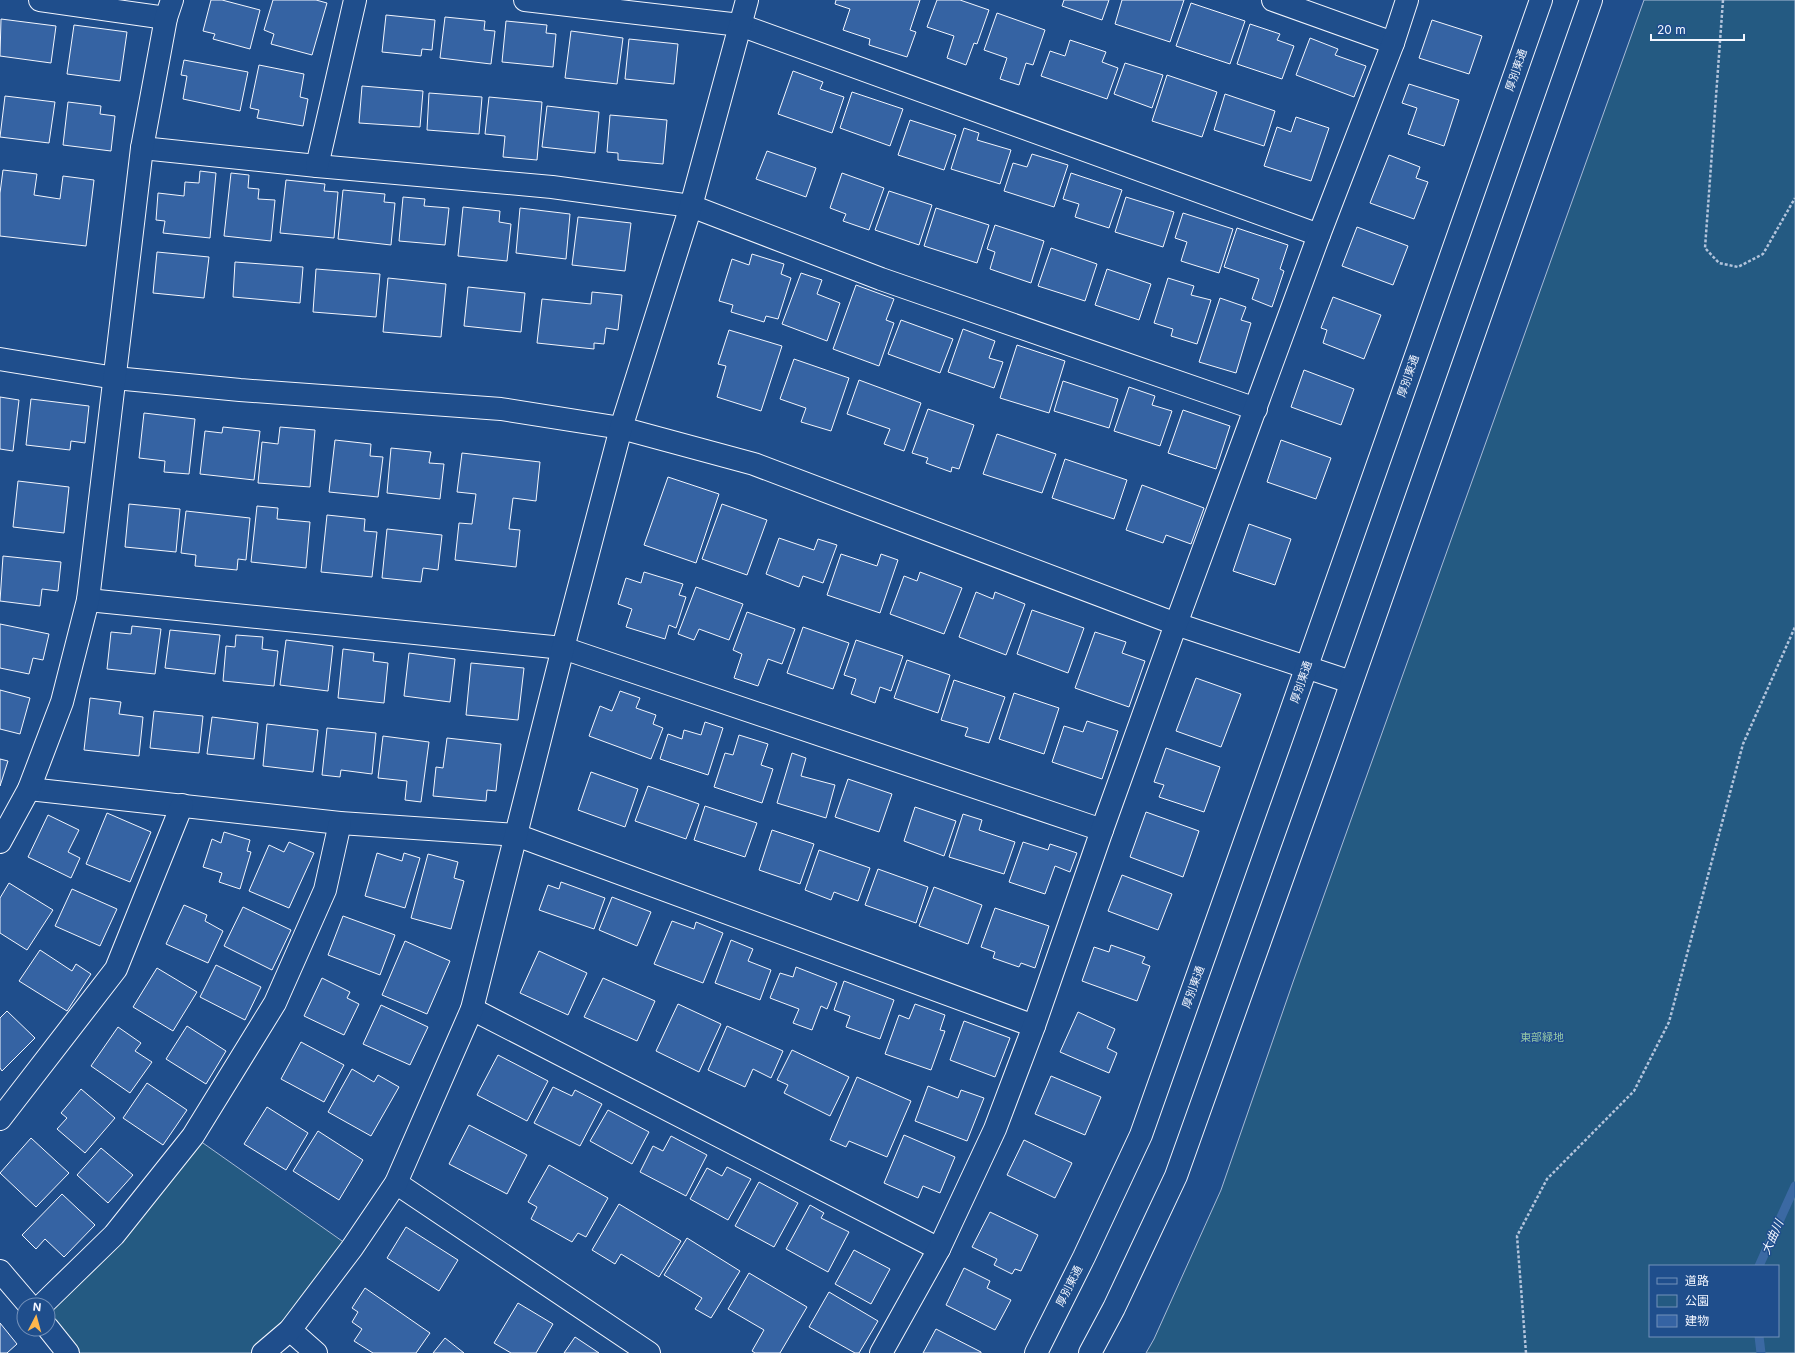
<svg xmlns="http://www.w3.org/2000/svg" width="1795" height="1353" viewBox="0 0 1795 1353" font-family="Inter,'Noto Sans JP',sans-serif">
<rect width="100%" height="100%" fill="#1f4e8c"/>
<g fill="#245a82" stroke="#a8bbd7" fill-rule="evenodd">
<path d="M1644,0H1795V1353H1146L1154,1339L1221,1190L1293,982ZM1650,1266H1778V1336H1650Z"/>
<polygon points="193,1136 352,1248 263,1353 68,1353 48,1328 48,1305"/>
</g>
<g fill="none" stroke-linecap="round" stroke-linejoin="round">
<g stroke="#3b69a3" stroke-width="9">
<polyline points="1759,1266 1795,1186"/>
<polyline points="1759,1336 1761,1353"/>
</g>
</g>
<g fill="#3563a3" stroke="#f2f6ff">
<polygon points="211,0 222,0 260,10 250,49 213,39 215,34 203,31"/>
<polygon points="273,0 316,0 327,3 312,55 271,44 274,34 264,30"/>
<polygon points="836,0 920,0 910,30 916,32 907,57 869,45 870,39 843,30 850,9 835,4"/>
<polygon points="937,0 960,0 989,10 977,44 974,43 966,65 947,58 954,36 927,27"/>
<polygon points="1064,0 1109,0 1102,20 1062,6"/>
<polygon points="1122,0 1184,0 1170,42 1115,24"/>
<polygon points="1191,3 1245,21 1230,64 1176,46"/>
<polygon points="997,13 1045,30 1033,65 1026,63 1019,85 1000,79 1007,58 984,50"/>
<polygon points="386,15 435,20 432,50 422,49 421,56 382,52"/>
<polygon points="445,17 485,21 484,30 495,31 491,64 440,58"/>
<polygon points="1,19 56,26 51,63 0,56"/>
<polygon points="1432,20 1482,36 1469,74 1419,58"/>
<polygon points="506,21 547,25 546,33 556,34 553,67 502,62"/>
<polygon points="1250,24 1280,34 1277,40 1294,46 1282,79 1237,64"/>
<polygon points="74,25 127,32 120,81 67,74"/>
<polygon points="571,31 623,38 617,84 565,78"/>
<polygon points="1310,38 1338,49 1335,55 1366,66 1354,97 1296,75"/>
<polygon points="629,39 678,44 674,84 625,79"/>
<polygon points="1070,40 1106,52 1102,62 1118,68 1107,99 1041,76 1050,51 1065,56"/>
<polygon points="184,60 248,72 240,111 183,99 187,76 181,75"/>
<polygon points="1125,63 1163,75 1152,108 1114,94"/>
<polygon points="259,65 304,74 300,97 308,99 303,126 257,118 259,110 250,108"/>
<polygon points="793,71 823,82 820,89 844,97 832,133 778,114"/>
<polygon points="1167,75 1217,92 1202,137 1152,121"/>
<polygon points="1409,84 1459,100 1444,146 1408,134 1417,108 1402,103"/>
<polygon points="362,86 423,91 420,127 359,123"/>
<polygon points="852,92 903,109 890,146 840,128"/>
<polygon points="429,93 482,97 479,134 427,130"/>
<polygon points="1225,94 1275,111 1264,146 1214,130"/>
<polygon points="5,96 55,102 49,143 0,137"/>
<polygon points="489,97 542,102 537,160 503,157 505,136 485,134"/>
<polygon points="68,102 101,106 100,114 115,116 111,151 63,145"/>
<polygon points="547,106 599,112 595,153 542,147"/>
<polygon points="610,115 667,120 663,164 618,160 618,153 607,152"/>
<polygon points="1296,117 1329,128 1311,181 1264,166 1277,127 1291,132"/>
<polygon points="910,120 956,135 944,170 898,155"/>
<polygon points="964,128 979,133 977,140 1011,150 1000,184 951,169"/>
<polygon points="767,151 816,168 806,197 756,179"/>
<polygon points="1032,154 1068,165 1054,207 1004,191 1013,163 1027,167"/>
<polygon points="1389,155 1420,167 1416,178 1428,182 1414,219 1370,203"/>
<polygon points="3,170 37,174 34,195 60,199 63,176 94,180 86,246 0,236 0,193"/>
<polygon points="200,171 216,173 210,238 163,233 165,221 156,220 158,193 184,196 185,182 199,183"/>
<polygon points="231,173 249,175 248,188 259,189 258,199 275,200 271,241 224,236"/>
<polygon points="842,173 884,188 869,230 843,221 846,214 830,208"/>
<polygon points="1071,173 1122,190 1109,228 1075,217 1079,204 1063,199"/>
<polygon points="286,180 325,184 324,191 338,192 334,238 280,233"/>
<polygon points="343,190 385,194 384,202 395,203 391,245 338,239"/>
<polygon points="889,191 932,205 919,245 875,230"/>
<polygon points="403,197 425,199 424,206 449,208 445,245 399,241"/>
<polygon points="1126,197 1174,212 1163,247 1115,232"/>
<polygon points="463,207 500,211 499,222 511,224 507,261 458,256"/>
<polygon points="520,208 570,214 566,259 516,253"/>
<polygon points="936,208 989,225 977,263 924,246"/>
<polygon points="1183,213 1233,229 1219,273 1181,261 1187,242 1175,238"/>
<polygon points="578,217 631,223 625,271 572,265"/>
<polygon points="995,225 1044,241 1031,283 990,269 995,252 987,249"/>
<polygon points="1357,227 1408,246 1393,285 1342,266"/>
<polygon points="1237,228 1288,245 1280,269 1284,271 1272,307 1252,299 1259,279 1224,267"/>
<polygon points="1051,248 1097,264 1085,301 1038,286"/>
<polygon points="157,252 209,257 204,298 153,293"/>
<polygon points="752,254 784,264 781,274 791,278 778,319 766,316 764,322 731,312 733,305 719,301 732,259 749,265"/>
<polygon points="235,262 303,267 300,303 233,297"/>
<polygon points="316,269 380,274 376,317 313,312"/>
<polygon points="1107,269 1151,284 1139,320 1095,305"/>
<polygon points="801,273 822,280 817,294 840,303 827,341 782,324"/>
<polygon points="388,278 446,284 441,337 383,332"/>
<polygon points="1168,278 1194,286 1191,295 1211,300 1197,344 1171,336 1173,329 1154,323"/>
<polygon points="856,285 894,299 886,320 894,323 879,366 833,349"/>
<polygon points="468,287 525,293 521,332 464,326"/>
<polygon points="592,292 622,295 618,330 606,328 604,344 594,343 594,349 537,343 542,299 591,304"/>
<polygon points="1333,297 1381,315 1364,359 1323,343 1327,330 1321,328"/>
<polygon points="1220,298 1246,307 1241,320 1251,323 1236,373 1199,362"/>
<polygon points="901,320 953,339 940,373 888,354"/>
<polygon points="963,329 995,341 989,358 1003,362 994,388 948,372"/>
<polygon points="729,330 782,346 761,411 717,397 726,366 718,364"/>
<polygon points="1017,345 1065,361 1049,413 1000,398"/>
<polygon points="794,359 849,378 831,431 801,422 806,408 780,399"/>
<polygon points="1304,370 1354,389 1341,425 1291,407"/>
<polygon points="859,380 921,403 904,451 884,444 890,429 847,414"/>
<polygon points="1063,381 1118,399 1109,428 1054,411"/>
<polygon points="1129,387 1155,396 1152,405 1172,411 1160,446 1114,431"/>
<polygon points="0,397 19,400 13,451 0,449"/>
<polygon points="31,399 89,406 85,443 71,441 70,450 26,445"/>
<polygon points="928,409 974,425 959,469 952,467 951,472 926,463 928,458 912,453"/>
<polygon points="1183,410 1230,426 1216,469 1168,453"/>
<polygon points="144,413 195,419 189,474 164,472 165,461 139,458"/>
<polygon points="223,427 260,431 254,480 200,474 205,431 222,433"/>
<polygon points="280,427 315,430 310,487 258,483 262,442 278,444"/>
<polygon points="997,434 1056,454 1042,493 983,474"/>
<polygon points="335,440 371,444 370,456 383,457 378,497 329,492"/>
<polygon points="1281,440 1331,458 1316,499 1267,482"/>
<polygon points="391,448 431,452 429,463 444,464 440,499 387,493"/>
<polygon points="462,453 540,462 536,501 513,498 509,529 520,530 516,567 455,560 459,523 472,524 476,494 457,492"/>
<polygon points="1065,459 1127,480 1114,519 1052,498"/>
<polygon points="668,477 719,494 696,563 644,545"/>
<polygon points="18,481 69,487 64,533 13,527"/>
<polygon points="1142,485 1204,508 1191,544 1166,535 1163,543 1126,530"/>
<polygon points="129,504 180,509 176,552 125,547"/>
<polygon points="722,504 767,520 747,575 702,559"/>
<polygon points="257,506 278,508 277,519 310,522 306,568 251,562"/>
<polygon points="186,511 250,518 246,560 238,559 237,570 195,566 196,555 181,553"/>
<polygon points="327,515 365,519 364,531 377,532 372,577 321,572"/>
<polygon points="1249,524 1291,539 1275,585 1233,571"/>
<polygon points="387,529 442,535 438,570 423,568 421,582 382,578"/>
<polygon points="779,538 814,550 818,539 837,545 823,583 803,576 799,587 766,574"/>
<polygon points="841,554 877,566 881,554 898,560 880,613 827,595"/>
<polygon points="3,556 61,562 58,591 42,589 40,606 0,601"/>
<polygon points="644,572 683,584 679,595 686,597 676,628 669,625 665,639 626,627 632,609 618,604 626,578 641,583"/>
<polygon points="920,572 962,588 944,634 890,614 904,576 917,581"/>
<polygon points="696,587 743,604 729,640 699,629 694,640 678,634"/>
<polygon points="976,592 993,599 995,592 1025,604 1006,655 959,637"/>
<polygon points="1032,610 1084,628 1068,673 1017,654"/>
<polygon points="747,612 795,629 782,664 768,659 758,686 734,678 742,654 733,650"/>
<polygon points="0,624 49,634 43,660 33,658 29,674 0,668"/>
<polygon points="132,626 161,629 155,674 107,669 111,632 131,634"/>
<polygon points="803,627 849,643 833,689 787,673"/>
<polygon points="170,630 220,635 215,674 165,668"/>
<polygon points="1095,632 1126,642 1122,653 1145,661 1129,707 1075,688"/>
<polygon points="236,635 263,637 262,649 278,651 274,686 223,681 226,646 235,647"/>
<polygon points="286,640 333,646 328,691 280,685"/>
<polygon points="856,640 903,656 891,691 880,687 875,703 851,694 856,679 844,675"/>
<polygon points="343,649 374,653 373,661 388,663 384,703 338,698"/>
<polygon points="409,653 455,659 450,702 404,696"/>
<polygon points="907,660 950,675 938,713 894,698"/>
<polygon points="471,663 524,668 518,720 466,715"/>
<polygon points="1196,678 1241,694 1221,747 1176,731"/>
<polygon points="954,680 1005,697 989,743 965,736 968,728 941,720"/>
<polygon points="0,690 30,698 20,734 0,729"/>
<polygon points="620,691 640,698 636,708 656,715 653,724 663,728 651,759 589,736 600,706 612,711"/>
<polygon points="1014,693 1059,708 1044,754 999,739"/>
<polygon points="90,698 121,702 119,714 143,717 139,756 84,750"/>
<polygon points="154,711 203,716 199,753 150,748"/>
<polygon points="212,717 258,723 254,759 207,754"/>
<polygon points="1087,721 1118,731 1102,779 1052,762 1064,726 1083,732"/>
<polygon points="705,722 723,728 708,775 660,759 668,734 682,739 684,730 701,735"/>
<polygon points="267,724 318,730 313,772 263,766"/>
<polygon points="327,728 376,733 372,774 341,770 340,777 322,775"/>
<polygon points="739,735 768,744 761,765 773,769 762,803 714,787 725,753 733,755"/>
<polygon points="383,736 429,742 421,802 405,800 407,781 378,778"/>
<polygon points="447,738 501,744 496,791 487,790 486,801 433,796 436,767 443,768"/>
<polygon points="1166,748 1220,767 1204,812 1159,797 1164,785 1154,782"/>
<polygon points="792,753 806,758 801,776 835,785 826,818 777,803"/>
<polygon points="0,759 8,761 0,786"/>
<polygon points="591,772 638,789 625,827 578,810"/>
<polygon points="848,779 892,794 879,832 835,817"/>
<polygon points="648,786 699,804 686,839 635,821"/>
<polygon points="705,806 757,823 745,857 694,840"/>
<polygon points="915,807 956,821 944,856 904,841"/>
<polygon points="1146,812 1199,831 1183,877 1130,857"/>
<polygon points="107,813 151,832 130,882 86,864"/>
<polygon points="963,814 982,820 979,830 1015,842 1004,874 949,857"/>
<polygon points="48,815 79,830 68,852 80,858 71,878 28,857"/>
<polygon points="772,830 814,844 800,884 759,870"/>
<polygon points="224,832 250,840 247,851 251,852 240,889 219,882 222,873 203,867 212,839 221,843"/>
<polygon points="289,842 314,853 289,908 249,891 269,845 284,852"/>
<polygon points="1023,842 1048,850 1050,844 1077,853 1070,872 1055,866 1045,894 1009,882"/>
<polygon points="819,850 870,868 858,901 834,892 831,900 805,890"/>
<polygon points="377,853 402,861 404,853 420,858 405,908 365,896"/>
<polygon points="428,854 458,862 454,878 464,881 451,929 411,918"/>
<polygon points="878,869 928,887 916,923 865,905"/>
<polygon points="1122,875 1172,894 1158,930 1108,911"/>
<polygon points="561,882 605,898 594,929 539,910 548,885 559,889"/>
<polygon points="9,883 53,910 27,950 0,933 0,898"/>
<polygon points="934,887 982,905 968,944 919,926"/>
<polygon points="72,889 117,909 100,946 55,926"/>
<polygon points="612,897 651,912 637,946 599,930"/>
<polygon points="184,905 207,915 205,921 223,931 208,963 166,944"/>
<polygon points="243,907 291,930 272,970 224,946"/>
<polygon points="995,908 1049,926 1035,968 1021,963 1019,967 993,958 995,952 981,947"/>
<polygon points="343,916 395,935 380,975 328,955"/>
<polygon points="672,921 694,929 696,922 723,933 703,983 654,964"/>
<polygon points="731,940 753,949 748,961 771,970 760,1000 715,983"/>
<polygon points="405,941 450,961 427,1014 382,995"/>
<polygon points="1111,945 1145,957 1142,963 1150,966 1137,1001 1082,981 1094,947 1109,952"/>
<polygon points="40,950 72,971 76,964 91,974 67,1011 19,981"/>
<polygon points="539,951 587,973 568,1015 520,993"/>
<polygon points="216,965 261,987 245,1020 200,997"/>
<polygon points="796,967 837,983 827,1009 821,1006 812,1030 793,1023 799,1009 770,998 780,973 793,977"/>
<polygon points="157,968 197,992 173,1031 133,1007"/>
<polygon points="322,978 350,992 347,998 359,1004 344,1035 304,1016"/>
<polygon points="603,978 655,1001 637,1041 584,1017"/>
<polygon points="844,981 894,1000 880,1039 846,1027 850,1016 834,1010"/>
<polygon points="678,1004 721,1024 699,1072 656,1051"/>
<polygon points="915,1004 945,1015 940,1030 945,1031 931,1070 885,1054 899,1015 909,1019"/>
<polygon points="381,1005 428,1027 410,1065 363,1044"/>
<polygon points="7,1011 35,1038 2,1071 0,1068 0,1018"/>
<polygon points="1078,1012 1115,1029 1107,1048 1117,1053 1109,1073 1060,1052"/>
<polygon points="964,1021 1010,1038 995,1077 950,1060"/>
<polygon points="187,1026 226,1051 206,1084 166,1059"/>
<polygon points="727,1026 783,1051 771,1078 753,1069 745,1087 708,1070"/>
<polygon points="118,1027 141,1043 135,1051 152,1062 130,1093 91,1066"/>
<polygon points="301,1042 344,1065 324,1102 281,1079"/>
<polygon points="792,1050 849,1077 830,1116 784,1093 788,1085 777,1080"/>
<polygon points="498,1055 548,1081 527,1121 477,1095"/>
<polygon points="352,1069 374,1082 378,1075 399,1087 371,1136 328,1112"/>
<polygon points="1051,1076 1101,1097 1085,1135 1035,1114"/>
<polygon points="857,1077 911,1101 887,1157 849,1141 846,1147 830,1140"/>
<polygon points="147,1083 187,1110 163,1145 123,1118"/>
<polygon points="928,1086 958,1098 961,1090 984,1098 967,1141 915,1121"/>
<polygon points="553,1087 572,1096 575,1090 602,1104 580,1146 534,1123"/>
<polygon points="81,1089 115,1118 85,1153 57,1129 67,1118 61,1113"/>
<polygon points="267,1107 308,1133 286,1170 244,1144"/>
<polygon points="608,1110 649,1132 632,1164 590,1141"/>
<polygon points="469,1125 527,1155 507,1194 449,1164"/>
<polygon points="318,1131 363,1160 339,1200 293,1171"/>
<polygon points="904,1135 955,1157 940,1193 923,1186 918,1198 884,1183"/>
<polygon points="671,1136 707,1155 686,1196 640,1172 653,1146 663,1151"/>
<polygon points="31,1138 69,1173 36,1207 0,1173"/>
<polygon points="1024,1140 1072,1163 1055,1198 1007,1175"/>
<polygon points="101,1148 133,1175 108,1203 77,1175"/>
<polygon points="549,1165 608,1198 586,1237 578,1233 572,1242 531,1219 537,1207 528,1202"/>
<polygon points="727,1167 751,1179 728,1220 690,1199 707,1168 722,1176"/>
<polygon points="759,1182 798,1203 774,1247 735,1226"/>
<polygon points="62,1194 95,1225 64,1257 45,1239 36,1249 22,1235"/>
<polygon points="619,1204 681,1241 659,1277 621,1254 615,1264 592,1250"/>
<polygon points="810,1205 824,1213 821,1218 849,1232 828,1272 786,1249"/>
<polygon points="990,1212 1038,1235 1021,1271 1015,1269 1012,1274 994,1265 997,1259 972,1247"/>
<polygon points="406,1227 458,1260 439,1291 387,1258"/>
<polygon points="687,1238 740,1271 711,1318 695,1309 702,1298 664,1275"/>
<polygon points="854,1250 890,1269 871,1304 835,1284"/>
<polygon points="964,1268 990,1281 987,1288 1011,1300 995,1330 946,1305"/>
<polygon points="749,1273 807,1307 780,1353 755,1353 752,1351 764,1330 728,1309"/>
<polygon points="365,1288 430,1333 416,1353 373,1353 354,1341 362,1329 352,1322 358,1312 352,1308"/>
<polygon points="829,1292 878,1321 859,1353 855,1353 809,1327"/>
<polygon points="518,1303 553,1324 536,1353 511,1353 494,1343"/>
<polygon points="0,1323 17,1344 7,1353 0,1353"/>
<polygon points="936,1329 981,1352 981,1353 923,1353"/>
<polygon points="575,1337 599,1353 564,1353"/>
<polygon points="445,1338 464,1353 433,1353"/>
</g>
<g fill="none" stroke-linecap="round" stroke-linejoin="round">
<defs>
<g id="minor">
<polyline points="40,0 166,18"/>
<polyline points="525,0 740,25 1319,235"/>
<polyline points="1273,0 1393,43"/>
<polyline points="142,148 317,166 552,187 691,206 881,279 1256,409"/>
<polyline points="317,166 355,0"/>
<polyline points="0,359 115,378 240,390 501,409 621,428 754,464 1176,624 1351,682"/>
<polyline points="88,600 563,648 1102,830"/>
<polyline points="29,789 340,823 516,835 1034,1026"/>
<polyline points="0,842 29,789 62,702 88,600 142,148 166,18 172,0"/>
<polyline points="472,1009 939,1249"/>
<polyline points="0,1119 116,969 182,805"/>
<polyline points="396,1183 649,1353"/>
<polyline points="0,1271 29,1305"/>
<polyline points="42,1305 114,1235 193,1136 275,1003 325,890 340,823"/>
<polyline points="48,1328 68,1353"/>
<polyline points="290,1330 316,1353"/>
<polyline points="263,1353 290,1330 352,1248 396,1183 472,1009 563,648 621,428 691,206 747,0"/>
<polyline points="881,1353 939,1249 995,1129 1034,1026 1102,830 1176,624 1319,235 1393,43 1407,0"/>
<polyline points="1036,1353 1084,1257 1141,1135 1283,734 1541,0"/>
<polyline points="1090,1353 1114,1308 1176,1176 1328,750 1591,0"/>
</g>
</defs>
<use href="#minor" stroke="#f2f6ff" stroke-width="24"/>
<g stroke="#b3c4dc" stroke-width="2.5" stroke-dasharray="3 2" stroke-linecap="butt">
<polyline points="1723,0 1705,248 1719,263 1738,267 1763,254 1795,198"/>
<polyline points="1526,1353 1517,1236 1547,1179 1634,1091 1669,1022 1743,744 1795,627"/>
</g>
<use href="#minor" stroke="#1f4e8c" stroke-width="22"/>
</g>
<g text-anchor="middle" dominant-baseline="central" stroke-width="3" stroke-linejoin="round" paint-order="stroke">
<g font-size="11" fill="#f2f6ff" stroke="#1f4e8c">
<text transform="translate(1516 70) rotate(-71)">厚別東通</text>
<text transform="translate(1408 376) rotate(-71)">厚別東通</text>
<text transform="translate(1301 682) rotate(-71)">厚別東通</text>
<text transform="translate(1193 987) rotate(-70)">厚別東通</text>
<text transform="translate(1069 1286) rotate(-63)">厚別東通</text>
</g>
<g font-size="11" fill="#97c8a6" stroke="#1f4e8c">
<text x="1542" y="1037">東部緑地</text>
</g>
<g font-size="12" font-style="italic" fill="#f2f6ff" stroke="#1f4e8c">
<text transform="translate(1772 1237) rotate(-66)">大曲川</text>
</g>
</g>
<rect x="1649" y="1265" width="130" height="72" fill="#1f4e8c" stroke="#7391ba"/>
<rect x="1657" y="1278" width="20" height="6" fill="#1f4e8c" stroke="#7391ba"/>
<text x="1685" y="1285" font-size="12" fill="#f2f6ff">道路</text>
<rect x="1657" y="1295" width="20" height="12" fill="#245a82" stroke="#7391ba"/>
<text x="1685" y="1305" font-size="12" fill="#f2f6ff">公園</text>
<rect x="1657" y="1315" width="20" height="12" fill="#3563a3" stroke="#7391ba"/>
<text x="1685" y="1325" font-size="12" fill="#f2f6ff">建物</text>
<g transform="translate(36 1317) rotate(6)"><circle r="19" fill="#1f4e8c" stroke="#7391ba"/>
<path d="M0-3L7 15L0 10L-7 15Z" fill="#ffb74d"/>
<text y="-6" font-size="11" font-weight="bold" text-anchor="middle" fill="#f2f6ff">N</text>
</g>
<path d="M1651 34v6h93v-6" fill="none" stroke="#f2f6ff" stroke-width="2"/>
<text x="1657" y="34" font-size="12" fill="#f2f6ff" stroke="#1f4e8c" stroke-width="3" paint-order="stroke">20 m</text>
</svg>
